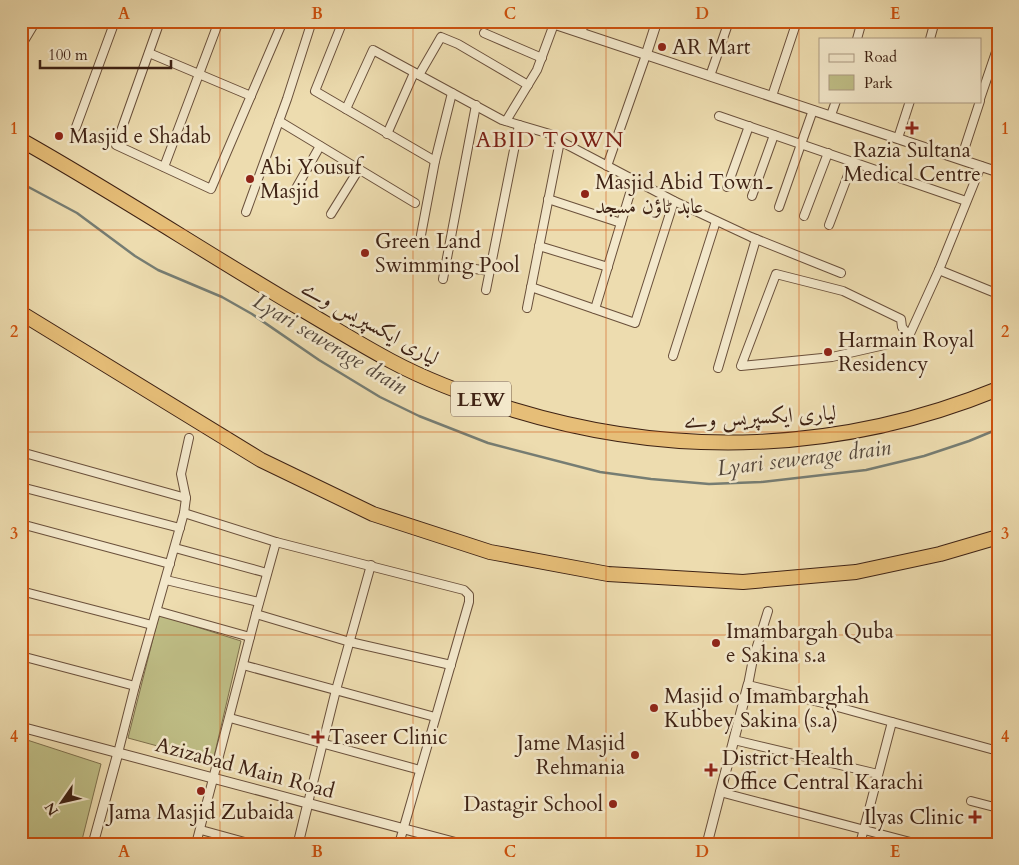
<svg xmlns="http://www.w3.org/2000/svg" width="1019" height="865" viewBox="0 0 1019 865" font-family="Cardo,Amiri,serif">
<rect width="100%" height="100%" fill="#eddcaf"/>
<filter id="stains"><feTurbulence type="fractalNoise" baseFrequency=".004" numOctaves="4"/><feColorMatrix values="0 0 0 0 .2 0 0 0 0 .09 0 0 0 0 .02 0 0 0 .5 -.17"/></filter>
<radialGradient id="worn" r=".72"><stop offset=".6" stop-color="#630" stop-opacity="0"/><stop offset="1" stop-color="#630" stop-opacity=".3"/></radialGradient>
<g fill="#bfbe86" stroke="#7e704d">
<polygon points="159,615 241,641 213,761 128,738"/>
<polygon points="21,738 101,764 81,844 21,844"/>
</g>
<g fill="none" stroke-linecap="round" stroke-linejoin="round">
<polyline stroke="#767d73" stroke-width="2.5" points="21,183 77,213 135,256 158,270 222,297 252,314 319,360 380,397 419,416 488,443 600,472 651,479 709,484 761,482 866,470 924,456 969,441 998,429"/>
<defs>
<g id="minor">
<polyline points="160,21 116,145 211,189 283,21"/>
<polyline points="343,21 315,91 435,161"/>
<polyline points="484,33 542,58"/>
<polyline points="581,33 585,21"/>
<polyline points="857,39 862,21"/>
<polyline points="930,39 935,21"/>
<polyline points="21,46 36,21"/>
<polyline points="149,53 251,96"/>
<polyline points="419,75 441,37 458,44 528,85"/>
<polyline points="710,76 729,21"/>
<polyline points="772,96 797,21"/>
<polyline points="980,99 998,46"/>
<polyline points="346,109 373,50 502,120 550,134 560,141 527,308"/>
<polyline points="831,115 836,101"/>
<polyline points="719,116 966,201"/>
<polyline points="279,121 415,203"/>
<polyline points="506,121 537,70 554,24"/>
<polyline points="76,127 115,21"/>
<polyline points="387,134 414,73"/>
<polyline points="898,138 910,101"/>
<polyline points="560,141 674,201 751,237 841,273"/>
<polyline points="961,159 980,101"/>
<polyline points="607,166 646,55"/>
<polyline points="164,167 219,21"/>
<polyline points="727,187 749,126"/>
<polyline points="294,192 320,146"/>
<polyline points="752,196 774,135"/>
<polyline points="548,199 621,223"/>
<polyline points="779,207 813,110"/>
<polyline points="246,212 287,99 312,21"/>
<polyline points="331,214 359,169"/>
<polyline points="804,216 828,153"/>
<polyline points="829,225 853,162"/>
<polyline points="421,235 435,161 452,93"/>
<polyline points="539,246 608,267"/>
<polyline points="445,265 490,271"/>
<polyline points="939,270 998,294"/>
<polyline points="443,279 476,105"/>
<polyline points="531,287 635,323 674,201"/>
<polyline points="486,290 519,125"/>
<polyline points="595,309 634,180"/>
<polyline points="909,336 902,327 901,319 843,291 776,274 741,366 832,357 902,341 909,336 939,270 981,166"/>
<polyline points="673,356 716,221"/>
<polyline points="718,368 756,239"/>
<polyline points="21,452 186,498"/>
<polyline points="21,487 180,528"/>
<polyline points="184,513 276,542 464,590 469,595 469,602 399,844"/>
<polyline points="21,524 170,564"/>
<polyline points="175,548 267,573"/>
<polyline points="166,580 259,602"/>
<polyline points="21,591 152,625"/>
<polyline points="157,611 250,637"/>
<polyline points="768,611 753,659 748,685 823,703 998,751"/>
<polyline points="256,614 350,642 451,665"/>
<polyline points="21,656 135,686"/>
<polyline points="243,665 435,717"/>
<polyline points="230,718 420,770"/>
<polyline points="734,740 878,774"/>
<polyline points="118,753 135,686 184,513 186,498 181,474 189,438"/>
<polyline points="720,792 918,844"/>
<polyline points="971,801 998,808"/>
<polyline points="308,803 336,690 371,565"/>
<polyline points="201,830 252,844"/>
<polyline points="196,844 256,614 276,542"/>
<polyline points="860,844 892,722"/>
</g>
<g id="tertiary">
<polyline points="545,21 998,172"/>
<polyline points="646,55 657,21"/>
<polyline points="21,727 461,844"/>
<polyline points="93,844 118,753"/>
<polyline points="298,844 308,803"/>
<polyline points="707,844 748,685"/>
</g>
<g id="motorway">
<path d="M21,140C117,194 209,255 303,310C332,327 361,345 391,361C430,382 472,397 514,410C675,459 841,453 998,389"/>
<polyline points="21,313 261,460 373,514 490,552 608,574 743,582 856,572 940,554 998,537"/>
</g>
</defs>
<use href="#minor" stroke="#6a503b" stroke-width="10"/>
<use href="#tertiary" stroke="#6a503b" stroke-width="11"/>
<use href="#motorway" stroke="#3e2214" stroke-width="16"/>
<use href="#minor" stroke="#f3e8cb" stroke-width="8"/>
<use href="#tertiary" stroke="#f3e8cb" stroke-width="9"/>
<use href="#motorway" stroke="#e6be78" stroke-width="14"/>
</g>
<path fill="none" stroke="#ce510d" stroke-width="1" stroke-opacity="0.55" d="M220,21V844M413,21V844M606,21V844M799,21V844M21,230H998M21,432H998M21,635H998"/>
<g fill="#8f2418" stroke="#f3e8cb" stroke-width="2">
<circle cx="662" cy="47" r="5"/>
<path d="M909.5 120.5h5v5h5v5h-5v5h-5v-5h-5v-5h5z"/>
<circle cx="59" cy="136" r="5"/>
<circle cx="250" cy="179" r="5"/>
<circle cx="585" cy="194" r="5"/>
<circle cx="365" cy="253" r="5"/>
<circle cx="828" cy="352" r="5"/>
<circle cx="716" cy="643" r="5"/>
<circle cx="654" cy="708" r="5"/>
<path d="M315.5 729.5h5v5h5v5h-5v5h-5v-5h-5v-5h5z"/>
<circle cx="635" cy="755" r="5"/>
<path d="M708.5 762.5h5v5h5v5h-5v5h-5v-5h-5v-5h5z"/>
<circle cx="201" cy="791" r="5"/>
<circle cx="613" cy="804" r="5"/>
<path d="M972.5 809.5h5v5h5v5h-5v5h-5v-5h-5v-5h5z"/>
</g>
<g text-anchor="middle" dominant-baseline="central" stroke-width="5" stroke-linejoin="round" paint-order="stroke">
<rect fill="#f3e8cb" stroke="#745d4b" stroke-width="1" x="451" y="381.5" width="60" height="35" rx="4"/>
<g font-size="20" font-weight="bold" fill="#3e2214">
<text x="481" y="399">LEW</text>
</g>
<g font-size="21" fill="#3e2214" stroke="#f3e8cb" text-anchor="start">
<text x="672" y="47">AR Mart</text>
<text x="69" y="136">Masjid e Shadab</text>
<text x="912" y="150" text-anchor="middle">Razia Sultana<tspan x="912" dy="24">Medical Centre</tspan></text>
<text x="260" y="167">Abi Yousuf<tspan x="260" dy="24">Masjid</tspan></text>
<text x="595" y="182">Masjid Abid Town۔<tspan x="595" dy="24">عابد ٹاؤن مسجد</tspan></text>
<text x="375" y="241">Green Land<tspan x="375" dy="24">Swimming Pool</tspan></text>
<text x="838" y="340">Harmain Royal<tspan x="838" dy="24">Residency</tspan></text>
<text x="726" y="631">Imambargah Quba<tspan x="726" dy="24">e Sakina s.a</tspan></text>
<text x="664" y="696">Masjid o Imambarghah<tspan x="664" dy="24">Kubbey Sakina (s.a)</tspan></text>
<text x="329" y="737">Taseer Clinic</text>
<text x="625" y="743" text-anchor="end">Jame Masjid<tspan x="625" dy="24">Rehmania</tspan></text>
<text x="722" y="758">District Health<tspan x="722" dy="24">Office Central Karachi</tspan></text>
<text x="603" y="804" text-anchor="end">Dastagir School</text>
<text x="201" y="812" text-anchor="middle">Jama Masjid Zubaida</text>
<text x="964" y="817" text-anchor="end">Ilyas Clinic</text>
</g>
<g font-size="21" fill="#3e2214" stroke="#f3e8cb">
<text transform="translate(370 323) rotate(29)">لیاری ایکسپریس وے</text>
<text transform="translate(760 417) rotate(-3)">لیاری ایکسپریس وے</text>
<text transform="translate(245 768) rotate(15)">Azizabad Main Road</text>
</g>
<g font-size="22" letter-spacing="1" fill="#7a1f14" stroke="#f3e8cb">
<text x="550" y="140">ABID TOWN</text>
</g>
<g font-size="22" font-style="italic" fill="#55483c" stroke="#f3e8cb">
<text transform="translate(330 344) rotate(31)">Lyari sewerage drain</text>
<text transform="translate(804 458) rotate(-7)">Lyari sewerage drain</text>
</g>
</g>
<rect width="1019" height="865" fill="none" stroke="#eddcaf" stroke-width="55"/>
<rect x="819" y="38" width="162" height="65" fill="#f3e8cb" stroke="#ab9982"/>
<rect x="829" y="54" width="25" height="8" fill="#f3e8cb" stroke="#ab9982"/>
<text x="864" y="62" font-size="15" fill="#3e2214">Road</text>
<rect x="829" y="75" width="25" height="15" fill="#bfbe86" stroke="#ab9982"/>
<text x="864" y="88" font-size="15" fill="#3e2214">Park</text>
<g transform="translate(62 802) rotate(236)" stroke="#f3e8cb" stroke-width="4" paint-order="stroke">
<path d="M0-4L9 19L0 12L-9 19Z" fill="#3e2214"/>
<text y="-8" font-size="14" font-weight="bold" text-anchor="middle" fill="#3e2214">N</text>
</g>
<path d="M40 60v8h131v-8" fill="none" stroke="#3e2214" stroke-width="2.5"/>
<text x="48" y="60" font-size="15" fill="#3e2214" stroke="#f3e8cb" stroke-width="4" paint-order="stroke">100 m</text>
<rect x="28" y="28" width="964" height="810" fill="none" stroke="#ce510d" stroke-width="2"/>
<g font-size="16" text-anchor="middle" font-weight="bold" fill="#ce510d">
<text x="124" y="19">A</text>
<text x="317" y="19">B</text>
<text x="510" y="19">C</text>
<text x="702" y="19">D</text>
<text x="895" y="19">E</text>
<text x="14" y="134">1</text>
<text x="1005" y="134">1</text>
<text x="14" y="337">2</text>
<text x="1005" y="337">2</text>
<text x="14" y="539">3</text>
<text x="1005" y="539">3</text>
<text x="14" y="742">4</text>
<text x="1005" y="742">4</text>
<text x="124" y="857">A</text>
<text x="317" y="857">B</text>
<text x="510" y="857">C</text>
<text x="702" y="857">D</text>
<text x="895" y="857">E</text>
</g>
<rect width="100%" height="100%" filter="url(#stains)"/>
<rect width="100%" height="100%" fill="url(#worn)"/>
</svg>
